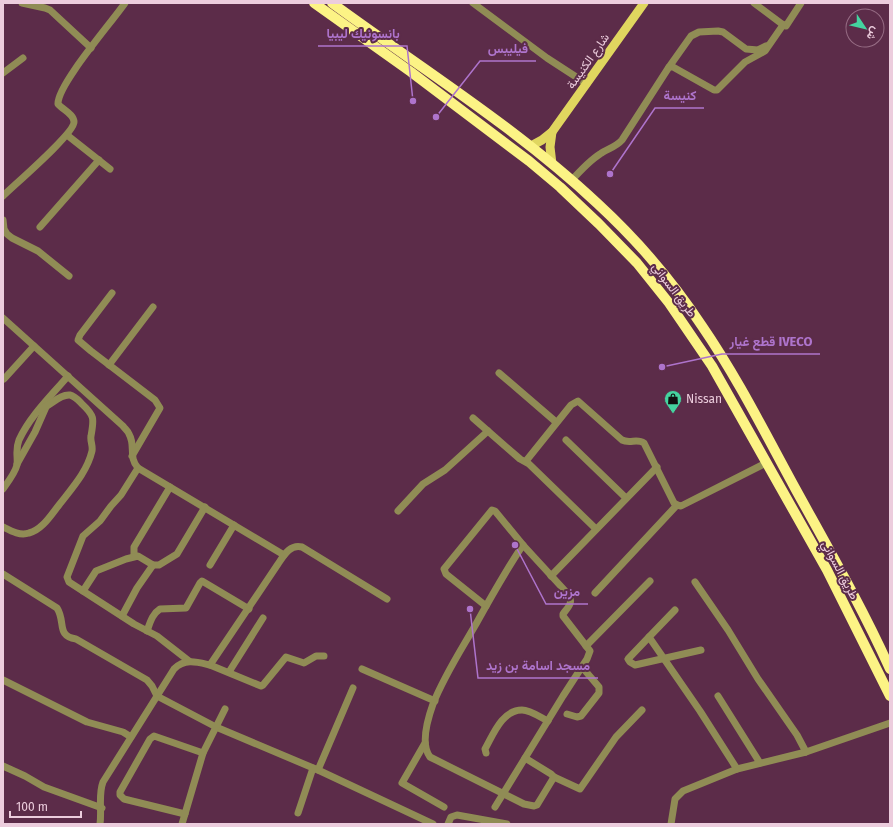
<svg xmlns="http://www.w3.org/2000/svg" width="893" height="827" viewBox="0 0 893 827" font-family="'Fira Sans',Vazirmatn,sans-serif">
<rect width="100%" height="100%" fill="#5c2c49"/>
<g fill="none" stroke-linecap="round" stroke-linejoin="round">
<g stroke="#908c55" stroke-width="7">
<polyline points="22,3 45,8 50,10 91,48"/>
<polyline points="473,3 547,58 587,84"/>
<polyline points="754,3 782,24 786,26 801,3"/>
<polyline points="669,67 691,36 699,32 718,31 723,32 746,49 758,50 766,46"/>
<polyline points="3,73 23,58"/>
<polyline points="67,135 110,169"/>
<path d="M571,181C580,171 589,161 600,154C607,149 616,147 622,140L669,67H673L714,90H717L745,62L765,51L783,25"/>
<path d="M3,196C14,185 74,134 74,122C74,114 63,110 58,104C57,85 112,22 125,3"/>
<polyline points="3,220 4,229 7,234 12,238 38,251 69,276"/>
<polyline points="40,227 99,160"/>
<polyline points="112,293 80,335 78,340 91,351 155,400 160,408 132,456"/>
<path d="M3,318L123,426C125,429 128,431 129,434C136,446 128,457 138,468L284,555"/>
<polyline points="109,365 153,307"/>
<polyline points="499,373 556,422"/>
<polyline points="4,379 34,346"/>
<polyline points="473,418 520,459 529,464 596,529"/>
<polyline points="566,440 626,498"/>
<path d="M526,461L571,405L578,401L622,440C630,444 637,438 644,443L674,503L677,505"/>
<polyline points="17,464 35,432 46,407"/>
<polyline points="138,468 121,495 111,506 100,521 83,536 67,577 69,582 134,624 157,636 189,661"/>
<path d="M3,489C8,482 15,473 17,465C18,456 15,450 19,440C30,416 51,396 68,376"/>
<polyline points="398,511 423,484 445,470 488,431"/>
<path d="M3,527C11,531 20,536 29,533C42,530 51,515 59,505C72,488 87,472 92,451C93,445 90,441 91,436C94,419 95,416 82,404C79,401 75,396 70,395C59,394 51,406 40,409"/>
<path d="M523,545C506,570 491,597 476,624C461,650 444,676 433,704C428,718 420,744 430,757L524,804L534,806L537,805L554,777"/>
<polyline points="134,556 134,547 170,487"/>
<polyline points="210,565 234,525"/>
<path d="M3,574L57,608C66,622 56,636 76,639L147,680L152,686L157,696L216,727L318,770L433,824"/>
<polyline points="551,576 657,467"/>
<polyline points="695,582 728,630 758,679 797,735 806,752"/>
<polyline points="83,591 96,571 126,559 138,556 153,565 159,565 177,554 205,507"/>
<polyline points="595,593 677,505 681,506 766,463"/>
<path d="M486,606L446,574L444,569L492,510L495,511L523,545L568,594C574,603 568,607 563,614V616L590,651L587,659L563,696L495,807"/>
<polyline points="675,610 649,637 700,711 737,769"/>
<polyline points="122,616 137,588 153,565"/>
<path d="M147,631C150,623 152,614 160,609L186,608L200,583L202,581L249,609"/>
<polyline points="649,637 628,659 630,662 635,665 701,650"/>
<polyline points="586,646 650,581"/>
<polyline points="210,665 261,686 263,685 286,657 304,663 316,656 324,656"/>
<polyline points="362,669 435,701"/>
<polyline points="229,672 263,618"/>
<polyline points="3,680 87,722 123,732 131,737"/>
<polyline points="718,696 760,763"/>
<polyline points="567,714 577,717 581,716 599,693 599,687 582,667"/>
<polyline points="425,743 402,783 444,807"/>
<path d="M486,753L485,749C493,735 502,710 522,710C530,710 540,717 548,721"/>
<polyline points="525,758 551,774 554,777 580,789 616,737 642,710"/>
<polyline points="3,766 25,776 44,787 102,808"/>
<polyline points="318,770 353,688"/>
<polyline points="298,813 313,768"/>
<polyline points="185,814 124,799 120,795 120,792 150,739 154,736 203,753"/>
<path d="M100,824C102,810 98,795 103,782L174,669C185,658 197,662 210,665L278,564C284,555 290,544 302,547L387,599"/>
<polyline points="182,824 203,753 225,709"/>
<polyline points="448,824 451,817 457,815 507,824"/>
<polyline points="671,824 675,799 683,791 737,769 806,752 890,723"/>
</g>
<g stroke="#e0d65f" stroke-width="9">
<polyline points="531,146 542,140 552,132 644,3"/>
<polyline points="552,164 550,147 552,132"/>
</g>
<g stroke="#fcf385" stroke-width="10">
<polyline points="314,3 411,72 529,161 560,187 599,224 637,263 669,303 712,366 827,570 890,696"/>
<path d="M332,3C422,69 517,128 598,204C637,240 673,282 702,326C737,377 765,433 795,488C828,548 862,607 890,669"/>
</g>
</g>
<defs>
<symbol id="shop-pin" viewBox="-11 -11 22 30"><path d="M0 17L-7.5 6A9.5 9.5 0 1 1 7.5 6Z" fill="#44d49f" stroke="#5c2c49"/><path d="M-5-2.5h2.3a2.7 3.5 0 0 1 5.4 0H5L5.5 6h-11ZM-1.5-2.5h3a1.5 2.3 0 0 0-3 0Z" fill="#111"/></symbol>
</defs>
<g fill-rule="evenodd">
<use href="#shop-pin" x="663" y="389" width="20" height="27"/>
</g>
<g text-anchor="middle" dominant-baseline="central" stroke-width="4" stroke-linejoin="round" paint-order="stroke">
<g font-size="12" fill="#eccddd" stroke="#5c2c49">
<text transform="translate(588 61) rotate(-55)">شارع الكنيسة</text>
<text transform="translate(674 290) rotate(53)">طريق السواني</text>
<text transform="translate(840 570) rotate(62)">طريق السواني</text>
</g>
<g font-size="12" fill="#eccddd" stroke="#5c2c49" text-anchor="start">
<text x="686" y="399">Nissan</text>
</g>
</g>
<path fill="none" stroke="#ae74cc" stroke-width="1.5" d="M413 101L407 46H318M436 117L480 61H536M610 174L655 108H704M662 367L722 354H820M515 545L546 604H588M470 609L478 678H598"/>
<g fill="#ae74cc" stroke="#5c2c49" stroke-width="1.5">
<circle cx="413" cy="101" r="4"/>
<circle cx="436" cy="117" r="4"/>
<circle cx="610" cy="174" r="4"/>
<circle cx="662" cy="367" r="4"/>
<circle cx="515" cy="545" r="4"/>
<circle cx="470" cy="609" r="4"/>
</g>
<g font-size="13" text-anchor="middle" font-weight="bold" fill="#ae74cc" stroke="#5c2c49" stroke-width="4" stroke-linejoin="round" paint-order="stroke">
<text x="363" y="38">بانسونيك ليبيا</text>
<text x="508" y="53">فيليبس</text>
<text x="680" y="100">كنيسة</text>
<text x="771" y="346">قطع غيار IVECO</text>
<text x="567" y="596">مزين</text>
<text x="538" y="670">مسجد اسامة بن زيد</text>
</g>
<rect width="893" height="827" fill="none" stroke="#eccddd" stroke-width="8"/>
<g transform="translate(865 28) rotate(125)"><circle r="19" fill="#5c2c49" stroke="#966c84"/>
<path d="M0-3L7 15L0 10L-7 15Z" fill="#44d49f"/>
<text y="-6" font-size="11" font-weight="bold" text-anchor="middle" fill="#eccddd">ش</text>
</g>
<path d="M10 811v6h71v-6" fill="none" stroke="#eccddd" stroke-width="2"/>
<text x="16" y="811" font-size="12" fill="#eccddd" stroke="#5c2c49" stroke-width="3" paint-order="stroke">100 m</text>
</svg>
